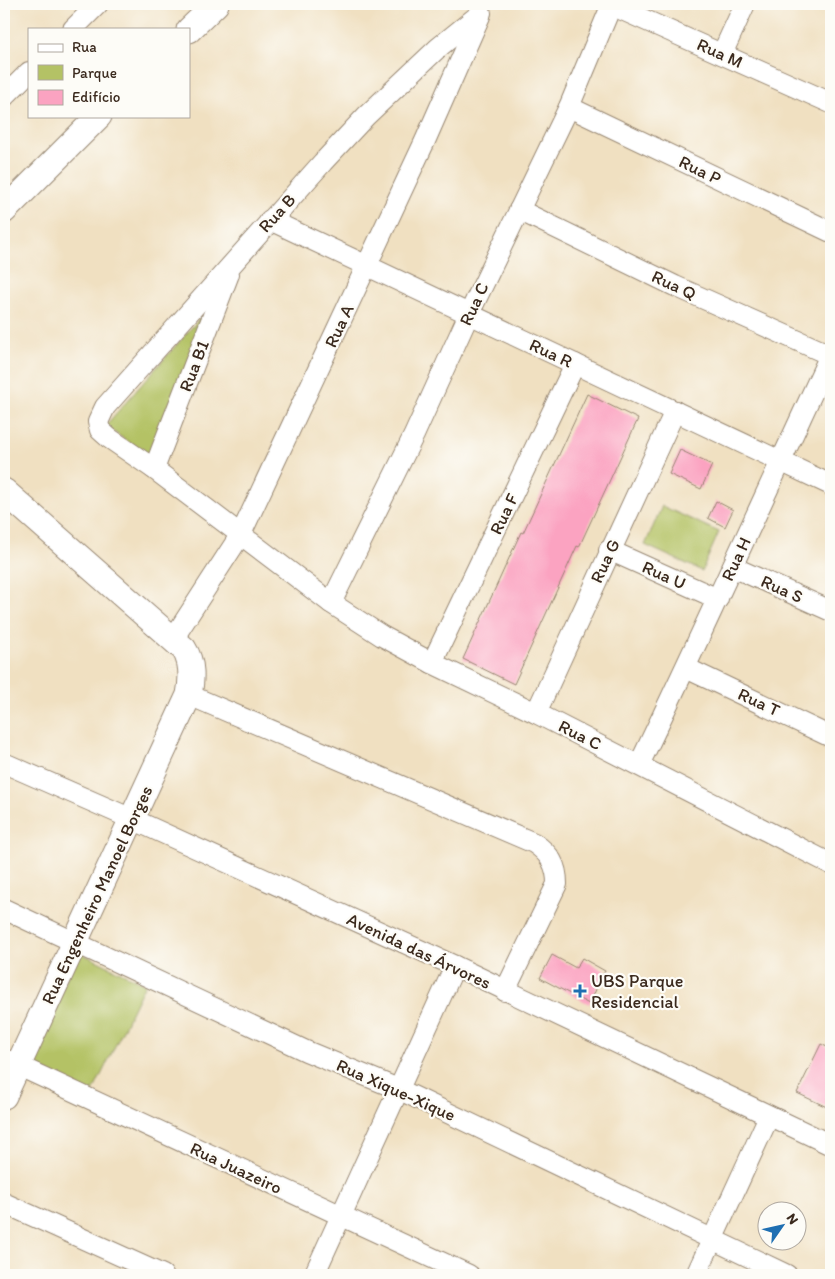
<svg xmlns="http://www.w3.org/2000/svg" width="835" height="1279" viewBox="0 0 835 1279" font-family="Itim,sans-serif">
<rect width="100%" height="100%" fill="#fdfcf7"/>
<filter id="ink" filterUnits="userSpaceOnUse"><feTurbulence type="fractalNoise" baseFrequency=".02" numOctaves="2"/><feDisplacementMap in="SourceGraphic" scale="10" xChannelSelector="R" yChannelSelector="G"/><feConvolveMatrix kernelMatrix="1 2 1 2 8 2 1 2 1" color-interpolation-filters="sRGB"/></filter>
<filter id="wash" filterUnits="userSpaceOnUse"><feTurbulence type="fractalNoise" baseFrequency=".0096" numOctaves="4" result="noise"/><feDisplacementMap in="SourceGraphic" scale="20" xChannelSelector="R" yChannelSelector="G"/><feGaussianBlur stdDeviation="1.12" result="paint"/><feColorMatrix in="noise" values="0 0 0 0 0 0 0 0 0 0 0 0 0 0 0 0 0 1.4 0 .05"/><feComposite in="paint" operator="in"/></filter>
<g filter="url(#wash)">
<rect width="100%" height="100%" fill="#f0e0c1"/>
<g fill="#b4c265" stroke="#787642">
<polygon points="216,300 149,456 105,426"/>
<polygon points="662,506 719,532 702,571 645,545"/>
<polygon points="79,952 145,984 92,1094 26,1062"/>
</g>
<g id="blocks">
<g fill="#fba3c1">
<polygon points="587,394 638,419 579,547 577,546 514,684 463,659 521,532 523,533"/>
<polygon points="680,450 712,465 701,489 669,474"/>
<polygon points="716,501 733,510 725,527 708,518"/>
<polygon points="552,955 576,968 582,958 605,971 589,1004 540,978"/>
<polygon points="821,1044 831,1049 831,1109 797,1093"/>
</g>
</g>
</g>
<g filter="url(#ink)">
<use href="#blocks" fill-opacity="0" stroke="#968570" stroke-width="1"/>
<g fill="none" stroke-linecap="round" stroke-linejoin="round">
<defs>
<g id="minor">
<polyline points="609,4 831,103"/>
<polyline points="481,13 438,48 366,116 323,162 105,407 98,422 100,430 109,438 154,469 331,603 382,636 432,663 536,713 831,864"/>
<polyline points="73,29 98,4"/>
<polyline points="722,54 745,4"/>
<polyline points="4,97 29,72"/>
<polyline points="569,107 831,232"/>
<polyline points="519,210 675,286 830,355"/>
<polyline points="270,220 831,485"/>
<polyline points="154,469 229,274"/>
<polyline points="609,550 718,599"/>
<polyline points="733,567 831,611"/>
<polyline points="331,603 414,435 469,314 569,107 612,4"/>
<polyline points="173,639 241,534 425,141 480,16"/>
<polyline points="432,663 575,364"/>
<polyline points="686,668 831,737"/>
<path d="M189,695L534,843C550,854 557,865 557,884L505,991"/>
<polyline points="536,713 675,411"/>
<polyline points="4,763 132,819 455,966 831,1145"/>
<path d="M639,765C705,628 767,490 831,353"/>
<polyline points="4,909 306,1051 398,1089 787,1275"/>
<polyline points="4,1059 469,1275"/>
<polyline points="4,1203 163,1275"/>
<polyline points="314,1275 455,966"/>
<polyline points="696,1275 769,1116"/>
</g>
<g id="tertiary">
<polyline points="189,30 216,4"/>
<polyline points="4,211 99,116"/>
<path d="M4,491L184,649C193,663 192,679 189,695L4,1096"/>
</g>
</defs>
<use href="#minor" stroke="#968570" stroke-width="22"/>
<use href="#tertiary" stroke="#968570" stroke-width="27"/>
<use href="#minor" stroke="#fff" stroke-width="20"/>
<use href="#tertiary" stroke="#fff" stroke-width="25"/>
</g>
</g>
<path fill="#1f6fb2" stroke="#fdfcf7" stroke-width="2" d="M577.5 983.5h5v5h5v5h-5v5h-5v-5h-5v-5h5z"/>
<g text-anchor="middle" dominant-baseline="central" stroke-width="4.5" stroke-linejoin="round" paint-order="stroke">
<g font-size="18" fill="#3b2a1e" stroke="#fdfcf7">
<text transform="translate(720 53) rotate(24)">Rua M</text>
<text transform="translate(700 170) rotate(26)">Rua P</text>
<text transform="translate(277 213) rotate(-48)">Rua B</text>
<text transform="translate(674 285) rotate(25)">Rua Q</text>
<text transform="translate(474 304) rotate(-65)">Rua C</text>
<text transform="translate(339 326) rotate(-65)">Rua A</text>
<text transform="translate(551 353) rotate(25)">Rua R</text>
<text transform="translate(194 366) rotate(-69)">Rua B1</text>
<text transform="translate(504 514) rotate(-64)">Rua F</text>
<text transform="translate(736 559) rotate(-65)">Rua H</text>
<text transform="translate(605 561) rotate(-65)">Rua G</text>
<text transform="translate(664 575) rotate(24)">Rua U</text>
<text transform="translate(782 589) rotate(24)">Rua S</text>
<text transform="translate(759 702) rotate(25)">Rua T</text>
<text transform="translate(580 735) rotate(27)">Rua C</text>
<text transform="translate(97 895) rotate(-65)">Rua Engenheiro Manoel Borges</text>
<text transform="translate(419 951) rotate(25)">Avenida das Árvores</text>
<text transform="translate(396 1090) rotate(24)">Rua Xique-Xique</text>
<text transform="translate(236 1168) rotate(25)">Rua Juazeiro</text>
</g>
<g font-size="18" fill="#3b2a1e" stroke="#fdfcf7" text-anchor="start">
<text x="591" y="981">UBS Parque<tspan x="591" dy="21">Residencial</tspan></text>
</g>
</g>
<rect width="835" height="1279" fill="none" stroke="#fdfcf7" stroke-width="20"/>
<rect x="28" y="28" width="162" height="90" fill="#fdfcf7" stroke="#afa8a0"/>
<rect x="38" y="44" width="25" height="8" fill="#ffffff" stroke="#afa8a0"/>
<text x="72" y="52" font-size="15" fill="#3b2a1e">Rua</text>
<rect x="38" y="65" width="25" height="15" fill="#b4c265" stroke="#afa8a0"/>
<text x="72" y="78" font-size="15" fill="#3b2a1e">Parque</text>
<rect x="38" y="90" width="25" height="15" fill="#fba3c1" stroke="#afa8a0"/>
<text x="72" y="102" font-size="15" fill="#3b2a1e">Edifício</text>
<g transform="translate(782 1226) rotate(56)"><circle r="24" fill="#fdfcf7" stroke="#afa8a0"/>
<path d="M0-4L9 19L0 12L-9 19Z" fill="#1f6fb2"/>
<text y="-8" font-size="14" font-weight="bold" text-anchor="middle" fill="#3b2a1e">N</text>
</g>
</svg>
